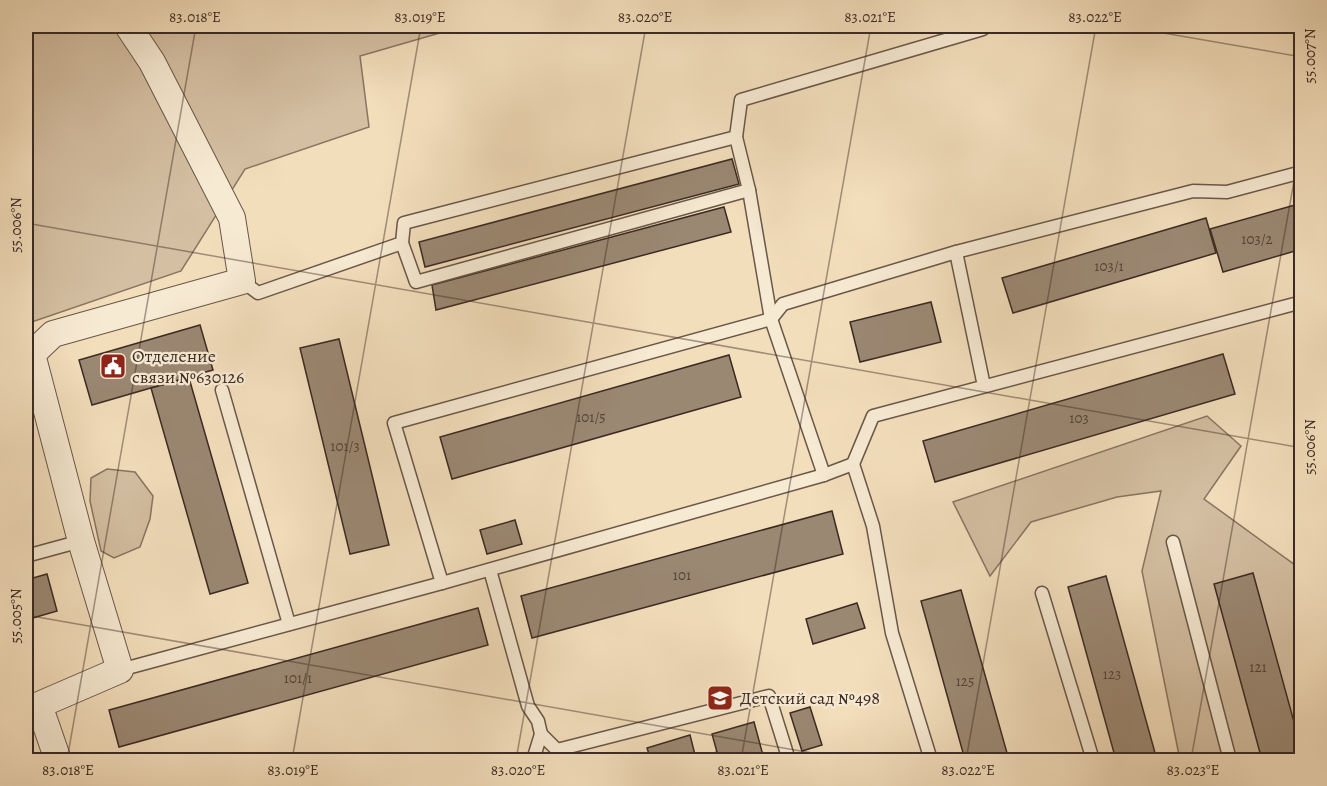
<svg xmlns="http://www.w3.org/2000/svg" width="1327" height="786" viewBox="0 0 1327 786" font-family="Alegreya,serif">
<rect width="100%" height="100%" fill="#f3debc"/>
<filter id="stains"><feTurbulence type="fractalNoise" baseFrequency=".00333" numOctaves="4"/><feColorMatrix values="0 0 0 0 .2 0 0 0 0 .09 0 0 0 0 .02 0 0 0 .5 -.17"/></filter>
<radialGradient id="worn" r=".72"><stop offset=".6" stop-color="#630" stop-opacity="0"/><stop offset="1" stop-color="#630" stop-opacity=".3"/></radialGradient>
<g fill="#d4bfa2" stroke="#887462" stroke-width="1.5">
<polygon points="26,26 464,26 360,56 369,127 245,169 181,271 26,324"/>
<polygon points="1207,416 1241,446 1204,499 1295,565 1296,598 1302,618 1301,760 1180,760 1142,571 1161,491 1117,497 1031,522 990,576 953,502"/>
<polygon points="107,469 135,472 153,496 150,519 140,547 114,558 101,551 90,501 91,478"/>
</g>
<g fill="#9b8873" stroke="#3b2a23" stroke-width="1.5">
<polygon points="732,159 739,184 425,267 419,242"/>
<polygon points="1302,203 1302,249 1223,272 1210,229"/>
<polygon points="724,207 731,232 436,310 432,285"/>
<polygon points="1206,218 1216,253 1013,313 1002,278"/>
<polygon points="931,302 941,342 860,362 850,322"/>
<polygon points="200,325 213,370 92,405 79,360"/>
<polygon points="339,339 389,545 350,554 300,348"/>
<polygon points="1223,354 1235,394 935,482 923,441"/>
<polygon points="729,355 741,397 452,479 440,437"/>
<polygon points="189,378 248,583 210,594 151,388"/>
<polygon points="832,511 843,554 532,638 521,596"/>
<polygon points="515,520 522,544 487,554 480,530"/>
<polygon points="1253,573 1302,751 1302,760 1262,760 1214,584"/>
<polygon points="47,574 57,611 26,620 26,580"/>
<polygon points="1106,576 1157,760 1116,760 1068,587"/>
<polygon points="961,590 1009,760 965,760 921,601"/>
<polygon points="857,603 865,628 813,644 806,619"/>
<polygon points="478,608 488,645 119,747 109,710"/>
<polygon points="810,707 822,745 802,751 790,713"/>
<polygon points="754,722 764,759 651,760 647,748 690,735 696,759 717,752 712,734"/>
</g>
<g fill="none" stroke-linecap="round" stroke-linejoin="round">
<defs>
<g id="service">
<polyline points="402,243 416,282 749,190"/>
<polyline points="956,252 984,386"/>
<polyline points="242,281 258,293 402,243 404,223 736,137"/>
<polyline points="222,390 289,624"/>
<polyline points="853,464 873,526 892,633 931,760"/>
<polyline points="824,475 771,319 749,190 736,137 741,100 983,29 984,26"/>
<polyline points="1173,542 1230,760"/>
<polyline points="26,556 81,541"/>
<polyline points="490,570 528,706 538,721 541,734"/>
<polyline points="442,583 394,423 771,319 783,304 956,252 1193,191 1227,192 1302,172"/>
<polyline points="1042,593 1093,760"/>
<polyline points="120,670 442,583 824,475 853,464 873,416 1302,302"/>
<polyline points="533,760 541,734 557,750 769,696 789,760"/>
</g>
<polyline id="minor" points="58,760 39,705 120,670 81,541 32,354 53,334 242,281 232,218 152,62 128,26"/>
</defs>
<use href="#service" stroke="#695749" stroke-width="15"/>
<use href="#minor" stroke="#695749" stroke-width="28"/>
<use href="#service" stroke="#f7ead3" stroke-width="12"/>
<use href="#minor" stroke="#f7ead3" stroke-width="26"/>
</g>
<path fill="none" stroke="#3b2a23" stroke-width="1.5" stroke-opacity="0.45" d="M1123,26L1302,57M26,223L1302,448M26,615L852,760M67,760L196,26M292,760L421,26M516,760L646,26M741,760L871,26M966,760L1096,26M1191,760L1302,136"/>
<defs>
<symbol id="civic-square" viewBox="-11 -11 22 22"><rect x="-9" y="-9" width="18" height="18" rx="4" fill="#8f2418" stroke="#f7ead3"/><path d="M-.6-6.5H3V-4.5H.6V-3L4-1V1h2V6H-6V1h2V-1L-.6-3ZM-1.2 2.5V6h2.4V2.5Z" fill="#fff"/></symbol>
<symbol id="school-square" viewBox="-11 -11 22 22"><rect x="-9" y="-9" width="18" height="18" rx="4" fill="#8f2418" stroke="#f7ead3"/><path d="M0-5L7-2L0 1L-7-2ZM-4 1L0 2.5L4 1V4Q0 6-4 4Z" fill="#fff"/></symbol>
</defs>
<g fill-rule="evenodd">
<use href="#civic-square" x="98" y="351" width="30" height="30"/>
<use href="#school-square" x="705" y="683" width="30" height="30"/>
</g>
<g text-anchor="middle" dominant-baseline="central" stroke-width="4.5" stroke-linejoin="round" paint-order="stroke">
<g font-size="15" fill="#534237">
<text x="1257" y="239">103/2</text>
<text x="1109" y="266">103/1</text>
<text x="591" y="417">101/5</text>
<text x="1079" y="418">103</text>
<text x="345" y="446">101/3</text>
<text x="682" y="575">101</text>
<text x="1258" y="667">121</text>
<text x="1112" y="674">123</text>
<text x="298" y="678">101/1</text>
<text x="965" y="681">125</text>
</g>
<g font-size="18" fill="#3b2a23" stroke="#f7ead3" text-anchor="start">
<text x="132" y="356">Отделение<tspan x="132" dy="21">связи №630126</tspan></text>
<text x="740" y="698">Детский сад №498</text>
</g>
</g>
<rect width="1327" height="786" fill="none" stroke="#f3debc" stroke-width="66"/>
<rect x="33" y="33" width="1261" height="720" fill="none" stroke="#3b2a23" stroke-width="2"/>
<g font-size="15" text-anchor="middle" fill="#3b2a23">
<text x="195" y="22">83.018°E</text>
<text x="420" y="22">83.019°E</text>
<text x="645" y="22">83.020°E</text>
<text x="870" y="22">83.021°E</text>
<text x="1095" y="22">83.022°E</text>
<text transform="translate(1310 56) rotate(-90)" y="5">55.007°N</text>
<text transform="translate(16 225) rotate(-90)" y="5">55.006°N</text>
<text transform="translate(1310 447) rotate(-90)" y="5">55.006°N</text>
<text transform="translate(16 616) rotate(-90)" y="5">55.005°N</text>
<text x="68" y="775">83.018°E</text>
<text x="293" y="775">83.019°E</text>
<text x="518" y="775">83.020°E</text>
<text x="743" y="775">83.021°E</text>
<text x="968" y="775">83.022°E</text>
<text x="1193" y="775">83.023°E</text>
</g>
<rect width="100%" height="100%" filter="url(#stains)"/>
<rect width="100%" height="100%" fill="url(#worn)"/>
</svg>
